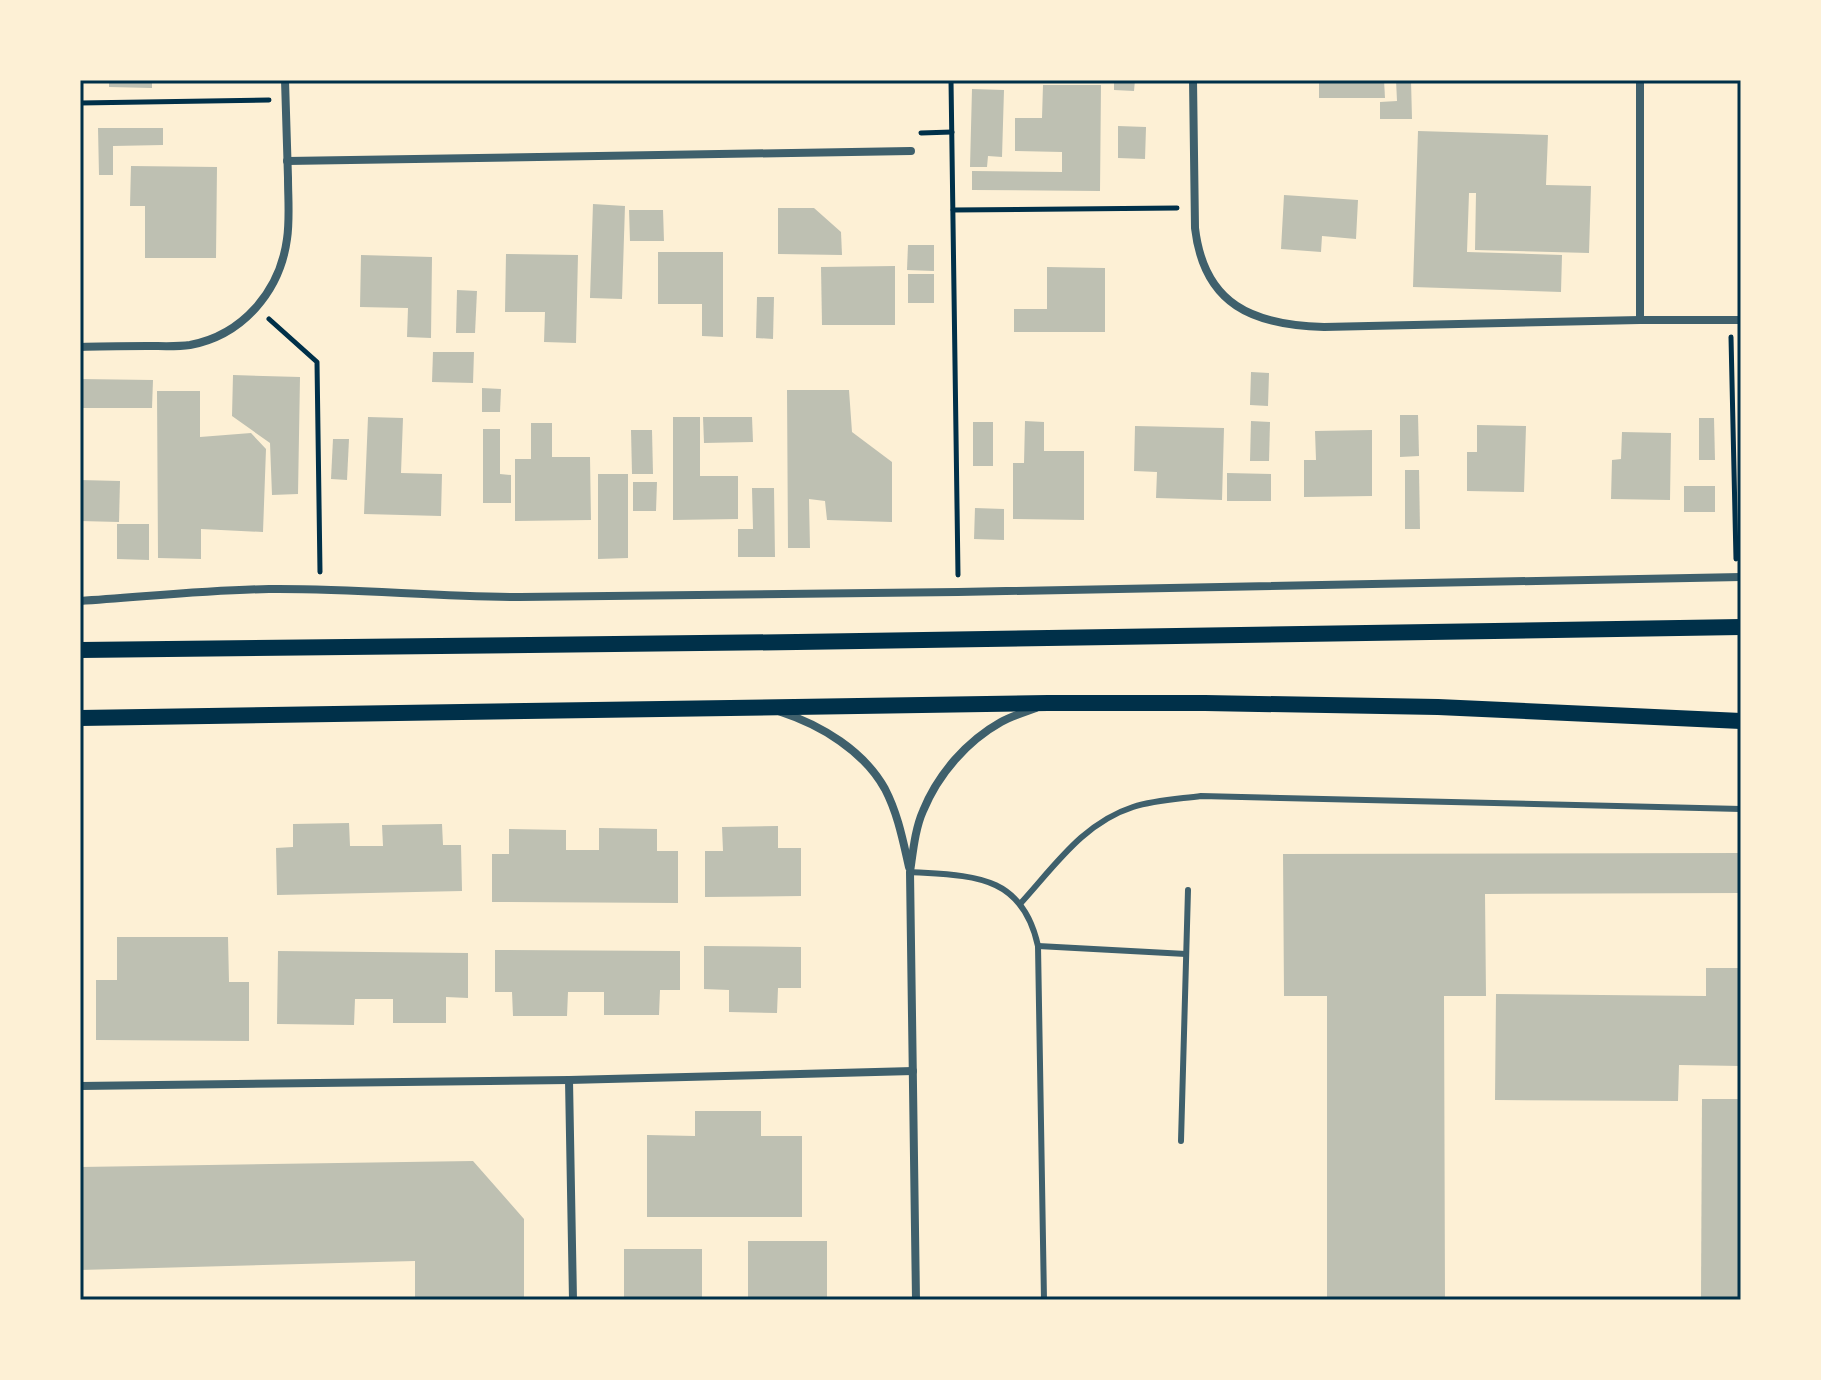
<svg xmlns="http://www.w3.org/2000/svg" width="1821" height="1380" viewBox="0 0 1821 1380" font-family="'Source Sans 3',sans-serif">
<rect width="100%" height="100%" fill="#fdf0d5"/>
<g fill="#bec0b2">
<polygon points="109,80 152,80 152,88 109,87"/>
<polygon points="1114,80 1135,80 1134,91 1114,90"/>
<polygon points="1319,80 1384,80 1385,98 1319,98"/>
<polygon points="1396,80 1411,80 1412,119 1380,119 1380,102 1397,101"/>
<polygon points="1043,85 1101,85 1100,191 972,190 972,171 1062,172 1062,152 1015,151 1015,118 1042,118"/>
<polygon points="972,89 1004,90 1002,157 988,156 987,167 970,167"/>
<polygon points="1118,126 1146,127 1145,159 1118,158"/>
<polygon points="98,128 163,128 163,145 113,146 113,175 99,175"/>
<polygon points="1418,131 1548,135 1546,185 1591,186 1589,253 1475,250 1476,193 1469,193 1467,252 1562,255 1561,292 1413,287"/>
<polygon points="131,166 217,167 216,258 145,258 145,206 130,206"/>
<polygon points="1284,195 1358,200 1356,239 1322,236 1321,252 1281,249"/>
<polygon points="593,204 625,206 622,299 590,298"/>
<polygon points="778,208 814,208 841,232 842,255 778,254"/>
<polygon points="629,210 663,210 664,241 630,241"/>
<polygon points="908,245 934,245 934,271 907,270"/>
<polygon points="658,252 723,252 723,337 702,336 702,304 658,304"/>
<polygon points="506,254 578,255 576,343 544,342 545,312 505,312"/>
<polygon points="361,255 432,257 431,338 407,337 408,308 360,307"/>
<polygon points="895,266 895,325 822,325 821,267"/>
<polygon points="1047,267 1105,268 1105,332 1014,332 1014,309 1047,309"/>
<rect x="908" y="274" width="26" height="29"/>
<polygon points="457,290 477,291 475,333 456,333"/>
<polygon points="757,297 774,297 773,339 756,338"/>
<polygon points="433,352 474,352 473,383 432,382"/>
<polygon points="1251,372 1269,373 1268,406 1250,405"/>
<polygon points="233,375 300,377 298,494 272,495 270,443 232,416"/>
<polygon points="80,379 153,380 152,408 80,408"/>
<polygon points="482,388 501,389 500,412 482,412"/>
<polygon points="787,390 849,390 852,432 892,462 892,522 827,520 825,501 809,499 810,548 788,548"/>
<polygon points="157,391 200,391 200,437 251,433 266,449 263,532 201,529 201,559 158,558"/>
<polygon points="1400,415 1418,415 1419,456 1400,457"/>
<polygon points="368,417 403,418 401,473 442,474 441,516 364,514"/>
<polygon points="673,417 700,417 700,476 738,476 738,519 673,520"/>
<polygon points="703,417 752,417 753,442 704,443"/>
<polygon points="1699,418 1714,418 1715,460 1699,460"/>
<polygon points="1025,421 1044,422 1044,451 1084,451 1084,520 1013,519 1013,463 1024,463"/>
<polygon points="1251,421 1270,422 1269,461 1250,461"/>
<rect x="973" y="422" width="20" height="44"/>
<polygon points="531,423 552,423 552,457 590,457 591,520 515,521 515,459 531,459"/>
<polygon points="1477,425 1526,426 1524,492 1467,491 1467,452 1477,452"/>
<polygon points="1135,426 1224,428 1222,500 1156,498 1157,472 1134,471"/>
<polygon points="483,429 500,429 500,474 511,475 511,503 483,503"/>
<polygon points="631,430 652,430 653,474 632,474"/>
<polygon points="1372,430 1372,496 1304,497 1304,460 1316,460 1315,431"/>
<polygon points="1622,432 1671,433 1670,500 1611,499 1612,460 1621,459"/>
<polygon points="333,439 349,439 347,480 331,479"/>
<polygon points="1405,470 1419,470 1420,529 1405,529"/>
<polygon points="1227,473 1271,474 1271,501 1227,501"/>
<polygon points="598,474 628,474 628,558 598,559"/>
<polygon points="80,480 120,481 119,522 80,521"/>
<polygon points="633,482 657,482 656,511 633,511"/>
<rect x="1684" y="486" width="31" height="26"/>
<polygon points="752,488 774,488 775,557 738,557 738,529 753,529"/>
<polygon points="975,508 1004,509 1004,540 974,539"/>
<polygon points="117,524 149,524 149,560 117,559"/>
<polygon points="349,823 350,846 383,846 382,825 442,824 443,845 461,845 462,891 277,895 276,848 293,847 293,824"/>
<polygon points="778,826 778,848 801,848 801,896 705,897 705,851 723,851 722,827"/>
<polygon points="599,828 657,829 657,851 678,851 678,903 492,902 492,854 509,854 509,829 566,830 566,850 599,850"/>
<polygon points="1741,853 1741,893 1485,894 1486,996 1444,996 1445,1300 1327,1300 1327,996 1284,996 1283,854"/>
<polygon points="117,937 228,937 229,982 249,982 249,1041 96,1040 96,980 117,980"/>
<polygon points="704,946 801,947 801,988 778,988 777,1013 729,1012 729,990 704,989"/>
<polygon points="495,950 680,951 680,990 660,990 659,1015 604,1015 604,992 568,992 567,1016 513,1016 512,992 495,992"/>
<polygon points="278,951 468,953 468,998 446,997 446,1023 393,1023 393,999 355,999 354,1025 277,1024"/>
<polygon points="1706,968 1741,968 1741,1066 1679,1065 1678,1101 1495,1100 1496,994 1706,996"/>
<polygon points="1702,1099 1741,1099 1741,1300 1701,1300"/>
<polygon points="695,1111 761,1111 761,1136 802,1136 802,1217 647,1217 647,1135 695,1136"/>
<polygon points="473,1161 524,1219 524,1300 415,1300 415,1261 80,1270 80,1167"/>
<rect x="748" y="1241" width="79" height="59"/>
<rect x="624" y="1249" width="78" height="51"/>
</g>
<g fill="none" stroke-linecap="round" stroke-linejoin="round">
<g stroke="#003049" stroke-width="5">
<polyline points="951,80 958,575"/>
<polyline points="80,103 269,100"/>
<polyline points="921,133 952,132"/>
<polyline points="953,210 1177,208"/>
<polyline points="269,319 317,362 320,572"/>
<polyline points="1731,337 1736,559"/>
</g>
<g stroke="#3f606c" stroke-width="6">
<path d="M910,872C971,876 1022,873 1038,946L1044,1300"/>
<path d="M1020,904C1054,867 1083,823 1133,807C1155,800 1179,799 1201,796L1741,809"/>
<polyline points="1038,946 1186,954"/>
<polyline points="1181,1141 1188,890"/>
</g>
<g stroke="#3f606c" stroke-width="8">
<path d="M1193,80L1195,228C1204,305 1253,325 1324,327L1640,320H1741"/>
<polyline points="1640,80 1640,320"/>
<polyline points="287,161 911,151"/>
<path d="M80,347C102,346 125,346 147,346C161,346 177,347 190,345C243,335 280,291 287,239C290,219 288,198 288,178C287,145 286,113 285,80"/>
<path d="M80,601C143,597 206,590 269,589C353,588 436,597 520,597L958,592L1741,577"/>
<path d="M781,712C821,725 864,751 885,789C898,814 903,841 909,867"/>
<polyline points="569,1080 573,1300"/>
<polyline points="80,1086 569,1080 913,1071"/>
<path d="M916,1300L910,872C913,852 915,829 923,811C938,774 967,741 1001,722C1012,716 1025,712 1036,708"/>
</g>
<g stroke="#003049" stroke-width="16">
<polyline points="80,650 797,642 1741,627"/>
<polyline points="80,718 1048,703 1205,703 1438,707 1741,721"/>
</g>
</g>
<rect width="1821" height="1380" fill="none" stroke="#fdf0d5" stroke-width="164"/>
<rect x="82" y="82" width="1657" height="1216" fill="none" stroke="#003049" stroke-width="3"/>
</svg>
